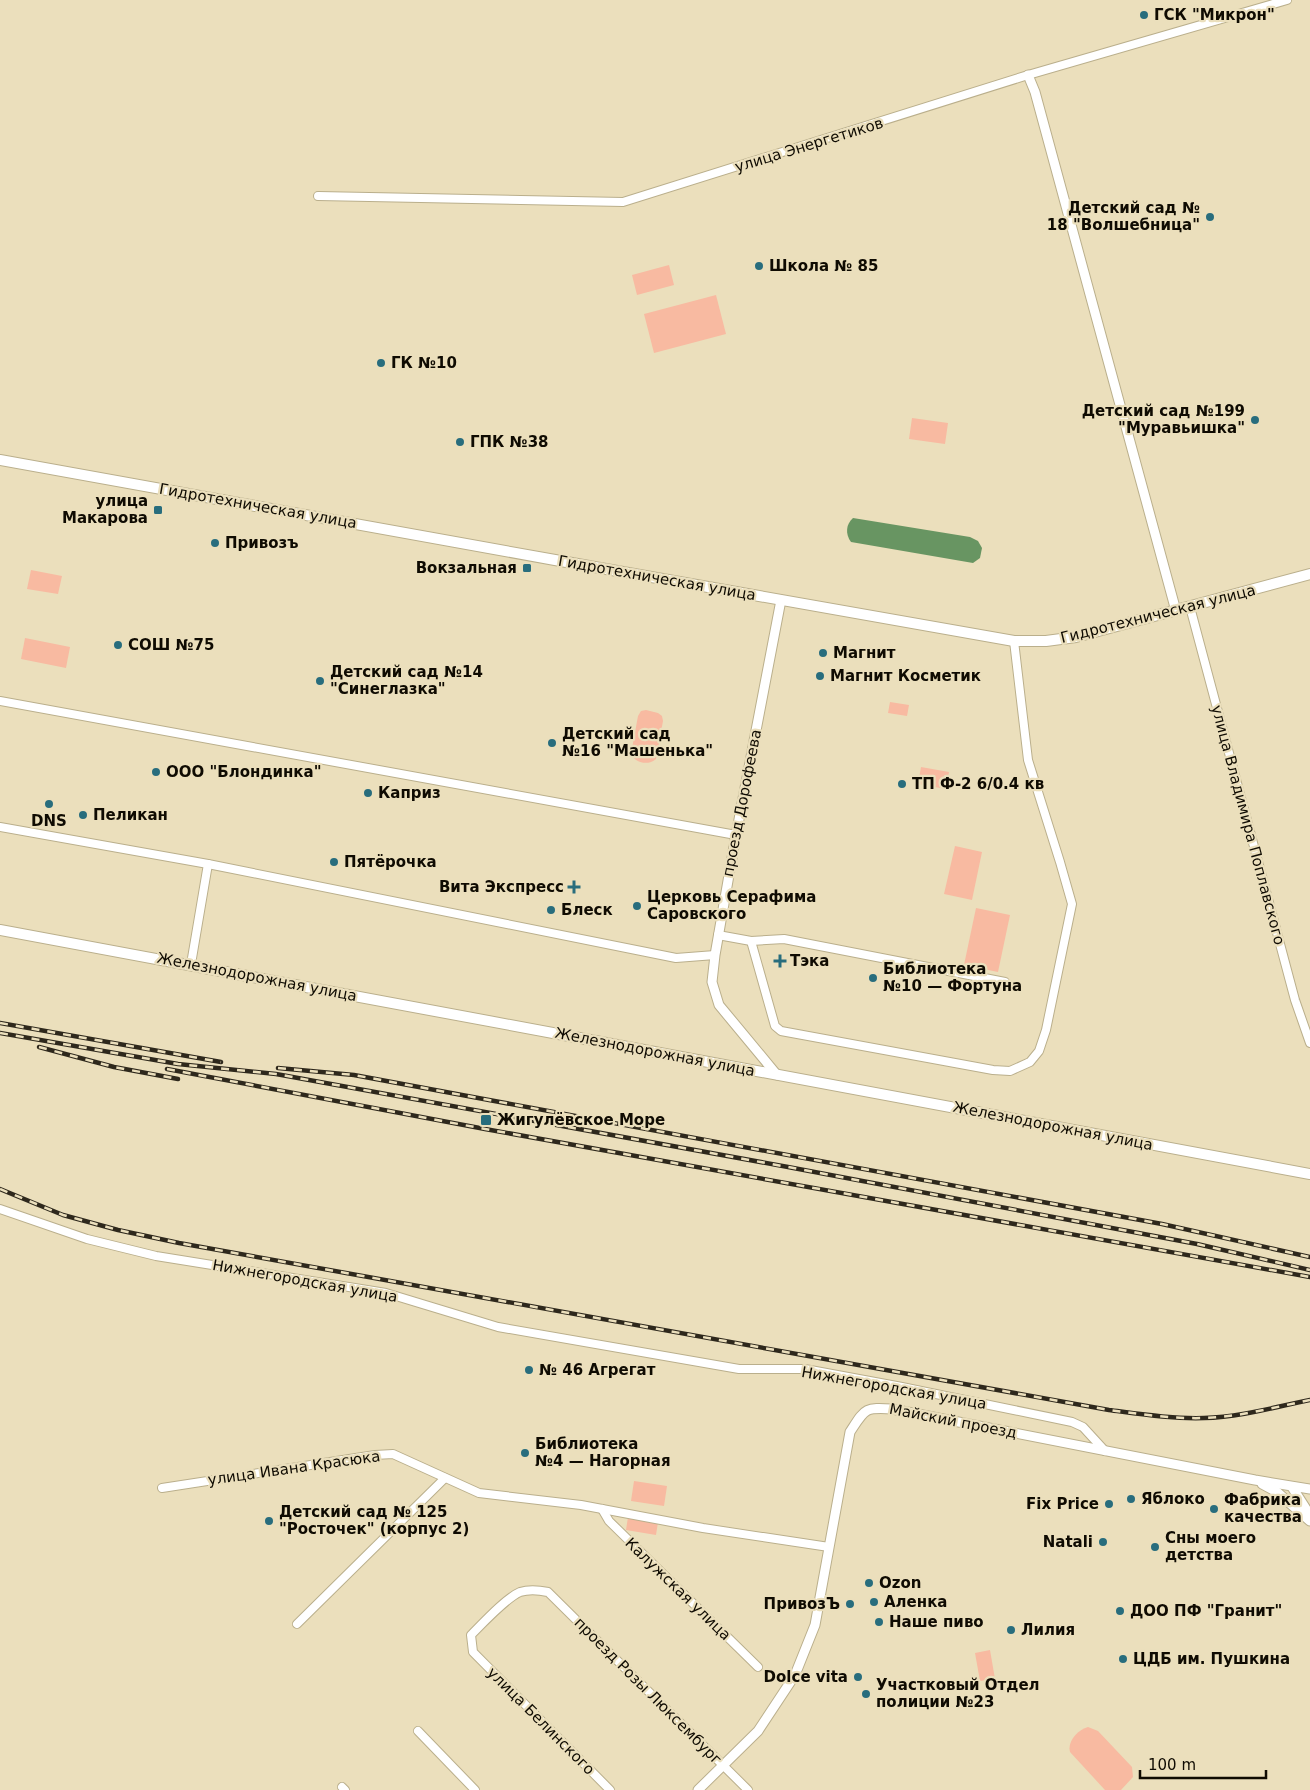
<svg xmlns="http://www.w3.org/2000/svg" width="1310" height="1790" viewBox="0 0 1310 1790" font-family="'DejaVu Sans',sans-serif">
<rect width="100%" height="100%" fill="#ebdfbc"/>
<g fill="#f8baa1">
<polygon points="669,265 674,285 637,295 632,275"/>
<polygon points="716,295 726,334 654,353 644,314"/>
<polygon points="912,418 948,423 945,444 909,439"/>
<polygon points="31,570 62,576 58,594 27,589"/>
<polygon points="25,638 70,647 66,668 21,659"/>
<polygon points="890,702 909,705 907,716 888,713"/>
<path d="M646,710L658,713L662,716L663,721L656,759C648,766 635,763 631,754L638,716L641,711Z"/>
<polygon points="921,767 949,772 946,789 918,784"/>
<polygon points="955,846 982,852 972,900 944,894"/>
<polygon points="976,908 1010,915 998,972 964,965"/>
<polygon points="634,1481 667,1486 664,1506 631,1501"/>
<polygon points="628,1517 658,1522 656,1535 626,1530"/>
<polygon points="990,1650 995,1679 980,1681 975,1653"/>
<path d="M1088,1727L1098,1731L1132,1767L1133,1777L1121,1790H1105L1070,1752C1067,1741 1078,1730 1088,1727Z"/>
</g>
<path fill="#689562" d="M853,518L970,537L978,541L982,548L980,558L973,563L851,542C845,534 846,524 853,518Z"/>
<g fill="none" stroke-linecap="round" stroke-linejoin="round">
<defs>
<g id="minor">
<polyline points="318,196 623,202 1028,75 1287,0"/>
<polyline points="1190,607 1295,1000 1310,1043"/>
<polyline points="0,701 736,835"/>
<polyline points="0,827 208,864 676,958 715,955"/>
<polyline points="718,935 751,941 784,939 1005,982"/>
<polyline points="751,941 775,1026 781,1031 993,1070 1010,1071 1030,1062 1039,1051 1046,1030 1072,904 1060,862 1028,760 1014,641"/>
<polyline points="191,964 208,864"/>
<polyline points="0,1209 87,1239 156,1256 386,1293 498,1327 739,1369 805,1369 902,1387 1072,1422 1083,1427 1105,1451"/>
<polyline points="162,1488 375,1455 393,1454 479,1493 581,1505 703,1528 829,1547"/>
<polyline points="602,1509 609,1521 758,1667"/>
<polyline points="297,1624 445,1478"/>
<polyline points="418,1731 475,1790"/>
<polyline points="342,1787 345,1790"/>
<path d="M610,1790L473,1652L471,1635C483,1623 506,1598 520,1592C529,1589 539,1590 548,1592L748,1790"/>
</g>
<g id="tertiary">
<polyline points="1028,75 1035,92 1176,611"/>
<polyline points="777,1075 719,1005 712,982 715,955 736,835 781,600"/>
<polyline points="1262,1484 1277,1492 1310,1521"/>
<polyline points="1292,1487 1310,1515"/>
<path d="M698,1790L758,1731L795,1675L815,1625L850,1432C865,1409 864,1407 892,1409L1255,1480L1310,1489"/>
</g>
<g id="secondary">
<polyline points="0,460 555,560 1014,641 1046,641 1076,637 1310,574"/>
<polyline points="0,930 1310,1174"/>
</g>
</defs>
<use href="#minor" stroke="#baaf8c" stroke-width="10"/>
<use href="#tertiary" stroke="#baaf8c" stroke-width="11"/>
<use href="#secondary" stroke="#baaf8c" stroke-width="12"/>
<use href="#minor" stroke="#fff" stroke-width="8"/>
<use href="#tertiary" stroke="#fff" stroke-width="9"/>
<use href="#secondary" stroke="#fff" stroke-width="10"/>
<defs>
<g id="rail">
<polyline points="0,1023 221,1062"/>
<polyline points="0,1033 178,1064 276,1074 788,1167 1197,1244 1310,1270"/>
<polyline points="39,1047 114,1067 178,1079"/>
<polyline points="278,1068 354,1075 489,1100 1162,1224 1310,1257"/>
<polyline points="167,1069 485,1129 1310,1277"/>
<path d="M0,1189L63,1215L118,1230L179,1243L1109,1410C1140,1414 1172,1419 1204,1418C1240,1417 1275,1407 1310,1400"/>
</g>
</defs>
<use href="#rail" stroke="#2e281c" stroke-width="4.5"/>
<use href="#rail" stroke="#ebdfbc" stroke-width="2.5" stroke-dasharray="8" stroke-linecap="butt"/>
</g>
<g fill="#286d7d" stroke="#ebdfbc" stroke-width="2">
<circle cx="1144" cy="15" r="5"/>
<circle cx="1210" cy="217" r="5"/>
<circle cx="759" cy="266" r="5"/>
<circle cx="381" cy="363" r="5"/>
<circle cx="1255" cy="420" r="5"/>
<circle cx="460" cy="442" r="5"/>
<rect x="153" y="505" width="10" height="10" rx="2.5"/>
<circle cx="215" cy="543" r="5"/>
<rect x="522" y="563" width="10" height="10" rx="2.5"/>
<circle cx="118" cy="645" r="5"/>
<circle cx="823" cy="653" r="5"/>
<circle cx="820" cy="676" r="5"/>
<circle cx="320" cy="681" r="5"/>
<circle cx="552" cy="743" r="5"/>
<circle cx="156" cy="772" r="5"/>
<circle cx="902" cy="784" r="5"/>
<circle cx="368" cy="793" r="5"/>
<circle cx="49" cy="804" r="5"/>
<circle cx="83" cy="815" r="5"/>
<circle cx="334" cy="862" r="5"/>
<path d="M571.5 879.5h5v5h5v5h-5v5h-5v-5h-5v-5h5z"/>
<circle cx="637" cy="906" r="5"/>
<circle cx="551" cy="910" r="5"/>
<path d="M777.5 953.5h5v5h5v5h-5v5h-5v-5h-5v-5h5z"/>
<circle cx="873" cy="978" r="5"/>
<rect x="480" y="1114" width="12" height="12" rx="2.5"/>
<circle cx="529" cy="1370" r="5"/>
<circle cx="525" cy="1453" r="5"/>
<circle cx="1131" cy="1499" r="5"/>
<circle cx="1109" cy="1504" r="5"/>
<circle cx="1214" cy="1509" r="5"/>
<circle cx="269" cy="1521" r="5"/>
<circle cx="1103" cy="1542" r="5"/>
<circle cx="1155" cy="1547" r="5"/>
<circle cx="869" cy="1583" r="5"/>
<circle cx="874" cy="1602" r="5"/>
<circle cx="850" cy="1604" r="5"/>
<circle cx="1120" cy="1611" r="5"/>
<circle cx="879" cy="1622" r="5"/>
<circle cx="1011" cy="1630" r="5"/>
<circle cx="1123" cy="1659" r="5"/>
<circle cx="858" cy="1677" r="5"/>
<circle cx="866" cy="1694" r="5"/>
</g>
<g text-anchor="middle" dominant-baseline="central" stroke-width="4.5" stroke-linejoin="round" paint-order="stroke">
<g font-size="15" font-weight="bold" fill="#0f0b02" stroke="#ebdfbc" text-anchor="start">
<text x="1154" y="15">ГСК "Микрон"</text>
<text x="1200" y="208" text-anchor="end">Детский сад №<tspan x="1200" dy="17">18 "Волшебница"</tspan></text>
<text x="769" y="266">Школа № 85</text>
<text x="391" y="363">ГК №10</text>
<text x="1245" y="411" text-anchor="end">Детский сад №199<tspan x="1245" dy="17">"Муравьишка"</tspan></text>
<text x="470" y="442">ГПК №38</text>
<text x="148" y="501" text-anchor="end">улица<tspan x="148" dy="17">Макарова</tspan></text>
<text x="225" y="543">Привозъ</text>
<text x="517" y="568" text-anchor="end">Вокзальная</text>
<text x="128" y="645">СОШ №75</text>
<text x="833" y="653">Магнит</text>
<text x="330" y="672">Детский сад №14<tspan x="330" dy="17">"Синеглазка"</tspan></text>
<text x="830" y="676">Магнит Косметик</text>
<text x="562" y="734">Детский сад<tspan x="562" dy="17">№16 "Машенька"</tspan></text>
<text x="166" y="772">ООО "Блондинка"</text>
<text x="912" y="784">ТП Ф-2 6/0.4 кв</text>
<text x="378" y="793">Каприз</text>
<text x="93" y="815">Пеликан</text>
<text x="49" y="821" text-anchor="middle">DNS</text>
<text x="344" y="862">Пятёрочка</text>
<text x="564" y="887" text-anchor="end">Вита Экспресс</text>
<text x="647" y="897">Церковь Серафима<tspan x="647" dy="17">Саровского</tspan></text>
<text x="561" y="910">Блеск</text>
<text x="790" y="961">Тэка</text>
<text x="883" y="969">Библиотека<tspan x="883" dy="17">№10 — Фортуна</tspan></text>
<text x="497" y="1120">Жигулёвское Море</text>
<text x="539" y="1370">№ 46 Агрегат</text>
<text x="535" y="1444">Библиотека<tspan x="535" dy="17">№4 — Нагорная</tspan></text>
<text x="1141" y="1499">Яблоко</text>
<text x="1224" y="1500">Фабрика<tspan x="1224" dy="17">качества</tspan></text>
<text x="1099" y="1504" text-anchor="end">Fix Price</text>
<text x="279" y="1512">Детский сад № 125<tspan x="279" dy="17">"Росточек" (корпус 2)</tspan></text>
<text x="1165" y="1538">Сны моего<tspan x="1165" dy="17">детства</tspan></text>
<text x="1093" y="1542" text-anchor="end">Natali</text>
<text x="879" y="1583">Ozon</text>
<text x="884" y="1602">Аленка</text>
<text x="840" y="1604" text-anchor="end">ПривозЪ</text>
<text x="1130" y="1611">ДОО ПФ "Гранит"</text>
<text x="889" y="1622">Наше пиво</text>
<text x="1021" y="1630">Лилия</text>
<text x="1133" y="1659">ЦДБ им. Пушкина</text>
<text x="848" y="1677" text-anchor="end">Dolce vita</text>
<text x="876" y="1685">Участковый Отдел<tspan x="876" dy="17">полиции №23</tspan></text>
</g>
<g font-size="15" fill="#0f0b02" stroke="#ebdfbc">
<text transform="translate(809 145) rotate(-17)">улица Энергетиков</text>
<text transform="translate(258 506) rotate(10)">Гидротехническая улица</text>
<text transform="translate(657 578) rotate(10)">Гидротехническая улица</text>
<text transform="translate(1158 614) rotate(-14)">Гидротехническая улица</text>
<text transform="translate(742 803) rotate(-79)">проезд Дорофеева</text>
<text transform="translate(1248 825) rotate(75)">улица Владимира Поплавского</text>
<text transform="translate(257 977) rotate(11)">Железнодорожная улица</text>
<text transform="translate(655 1052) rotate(11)">Железнодорожная улица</text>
<text transform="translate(1053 1126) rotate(11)">Железнодорожная улица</text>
<text transform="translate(305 1281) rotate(10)">Нижнегородская улица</text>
<text transform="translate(894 1388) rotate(10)">Нижнегородская улица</text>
<text transform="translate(953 1421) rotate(11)">Майский проезд</text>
<text transform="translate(294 1468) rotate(-8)">улица Ивана Красюка</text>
<text transform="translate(678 1589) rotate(44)">Калужская улица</text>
<text transform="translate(648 1691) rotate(45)">проезд Розы Люксембург</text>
<text transform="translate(541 1721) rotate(45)">улица Белинского</text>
</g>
</g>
<path d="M1140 1770v8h126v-8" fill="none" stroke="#0f0b02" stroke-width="2.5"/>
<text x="1148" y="1770" font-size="15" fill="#0f0b02" stroke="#ebdfbc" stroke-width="4" paint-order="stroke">100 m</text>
</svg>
